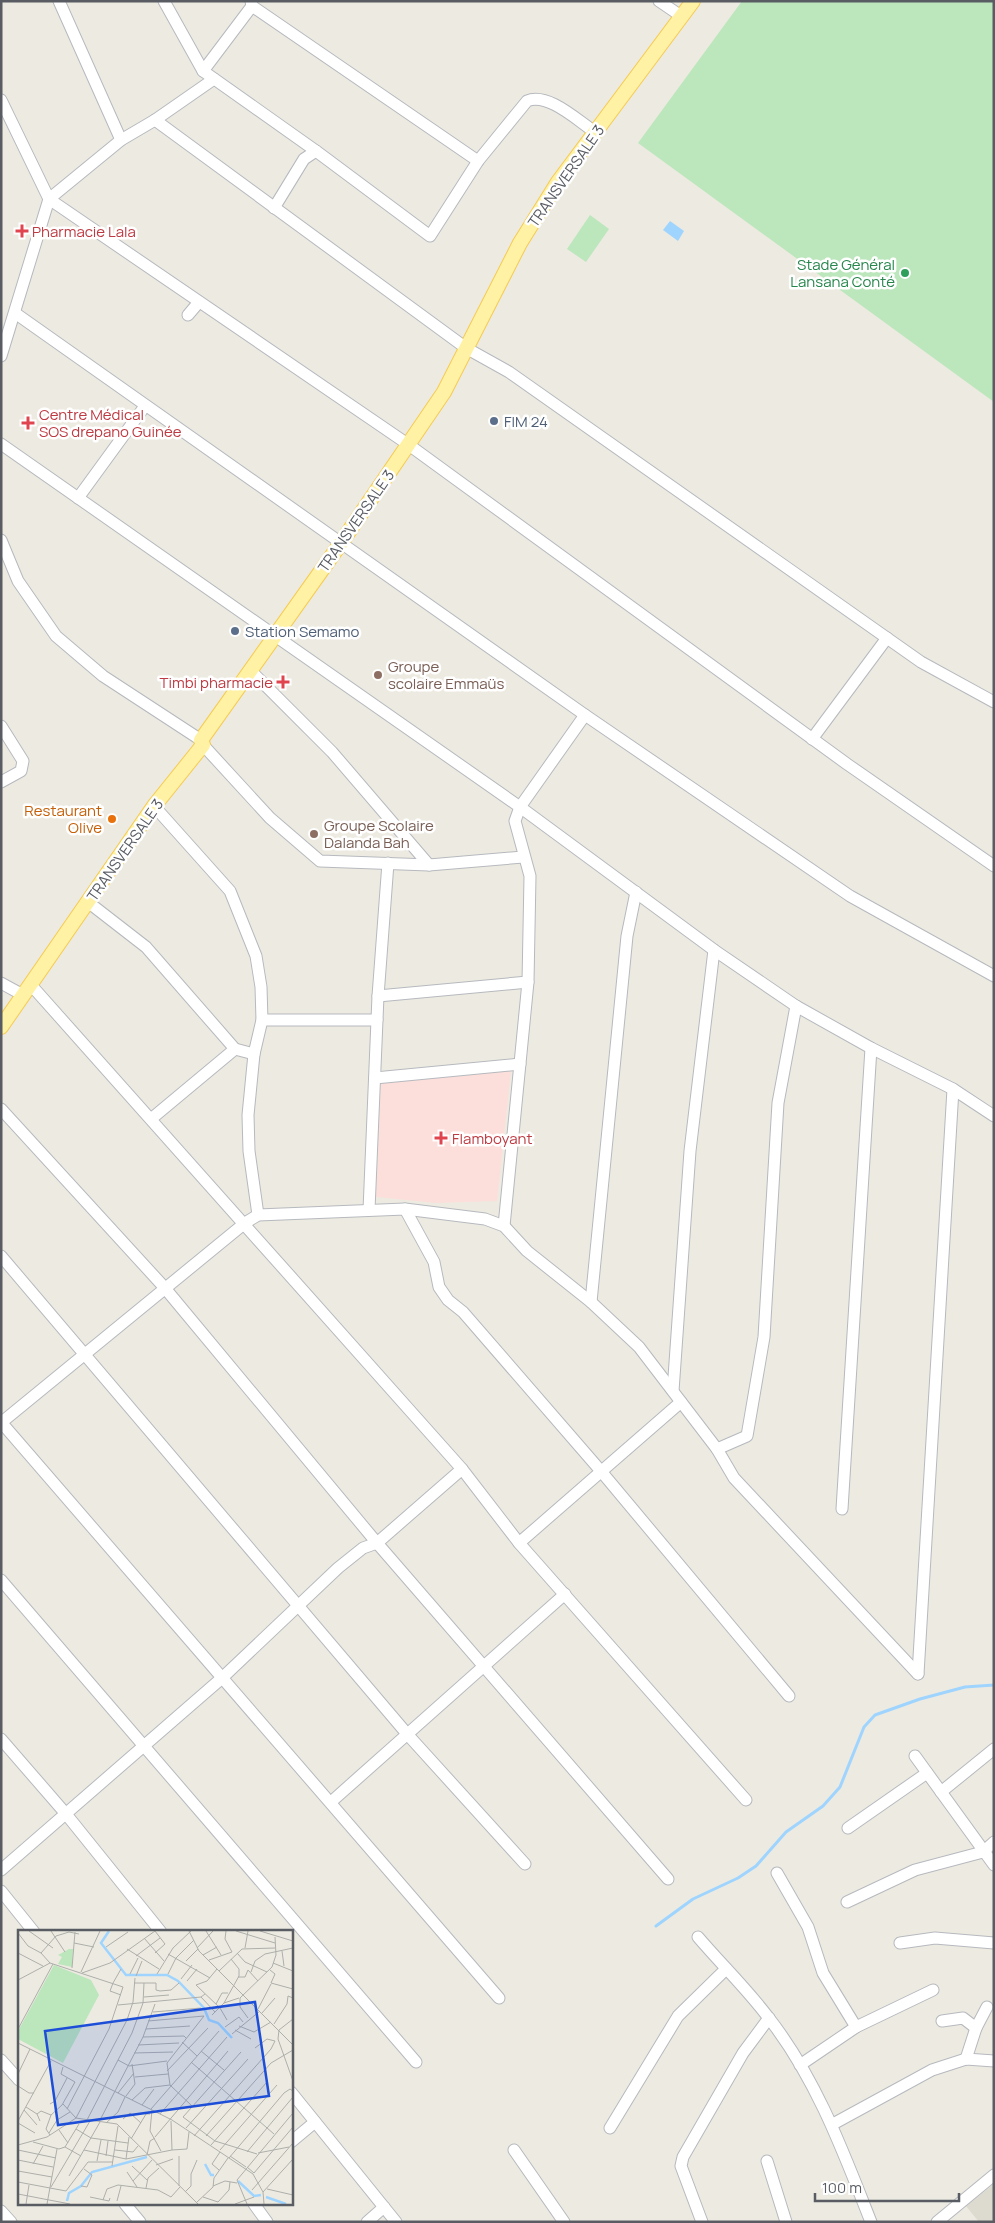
<svg xmlns="http://www.w3.org/2000/svg" width="995" height="2223" viewBox="0 0 995 2223" font-family="Manrope,sans-serif">
<rect width="100%" height="100%" fill="#edebe1"/>
<polygon fill="#dddad0" points="994,2184 994,2222 979,2222 966,2206"/>
<polygon fill="#fcdfdb" points="511,1071 497,1201 436,1203 376,1197 381,1079 408,1076"/>
<g fill="#bce6bc">
<polygon points="742,1 994,1 994,402 638,143"/>
<polygon points="590,215 609,229 586,262 567,249"/>
</g>
<polygon fill="#9fd4ff" points="670,221 684,231 678,241 663,230"/>
<g fill="none" stroke-linecap="round" stroke-linejoin="round">
<polyline stroke="#9fd4ff" stroke-width="3" points="656,1926 693,1899 738,1878 756,1866 786,1832 823,1806 840,1787 864,1727 875,1715 920,1699 965,1687 994,1685"/>
<defs>
<g id="minor">
<polyline points="59,1 121,140"/>
<path d="M164,1L203,71L316,151L430,236L478,161L527,101C548,92 578,121 595,132"/>
<polyline points="251,1 252,6 478,161"/>
<polyline points="659,1 681,16"/>
<polyline points="203,71 252,6"/>
<polyline points="214,79 155,120 121,140 49,199 409,445 847,764 994,866"/>
<polyline points="1,100 49,199 1,356"/>
<polyline points="155,120 466,348 509,372 921,662 994,702"/>
<polyline points="274,208 304,159 316,151"/>
<polyline points="15,313 585,715 850,896 994,976"/>
<polyline points="188,315 199,302"/>
<polyline points="1,444 520,807 714,950 796,1006 871,1048 953,1089 994,1116"/>
<polyline points="78,498 145,406"/>
<polyline points="1,540 18,581 56,636 103,676 201,740"/>
<polyline points="250,670 332,752 429,865"/>
<polyline points="1,726 23,761 21,771 1,782"/>
<polyline points="812,739 887,638"/>
<polyline points="203,745 270,818 320,861 429,865 523,857"/>
<polyline points="154,806 230,891 256,956 261,987 262,1020 254,1054 248,1115 249,1151 258,1215"/>
<polyline points="88,902 146,947 235,1049"/>
<polyline points="1,983 23,995"/>
<polyline points="31,985 462,1469 519,1543 746,1800"/>
<polyline points="378,996 528,982"/>
<polyline points="262,1020 377,1020"/>
<polyline points="375,1078 520,1064"/>
<polyline points="1,1109 164,1287 377,1543 668,1879"/>
<polyline points="151,1119 235,1049 254,1054"/>
<polyline points="405,1209 434,1262 439,1287 448,1300 463,1312 600,1470 789,1696"/>
<polyline points="369,1210 378,996 388,863"/>
<polyline points="504,1226 528,982 530,876 515,821 520,807 585,715"/>
<polyline points="1,1256 408,1735 525,1864"/>
<polyline points="591,1302 627,936 636,892"/>
<polyline points="673,1391 690,1151 714,950"/>
<polyline points="1,1422 499,1998"/>
<polyline points="2,1422 245,1223 258,1215 405,1209 485,1219 504,1226 527,1251 591,1302 639,1347 717,1449 734,1478 918,1674"/>
<polyline points="717,1449 747,1436 764,1337 778,1103 796,1006"/>
<polyline points="842,1509 871,1048"/>
<polyline points="519,1543 681,1402"/>
<polyline points="1,1580 416,2062"/>
<polyline points="918,1674 953,1089"/>
<polyline points="1,1739 66,1814 161,1932"/>
<polyline points="915,1756 994,1865"/>
<polyline points="941,1792 994,1749"/>
<polyline points="331,1802 565,1594"/>
<polyline points="848,1828 927,1773"/>
<polyline points="1,1870 222,1678 338,1568 363,1548 377,1543 462,1469"/>
<polyline points="777,1873 808,1927 823,1973 856,2027 800,2065"/>
<polyline points="1,1891 34,1932"/>
<polyline points="847,1902 915,1870 983,1852 994,1842"/>
<path d="M698,1937C721,1964 747,1989 768,2017C816,2078 843,2151 871,2222"/>
<polyline points="900,1943 935,1938 994,1943"/>
<polyline points="942,2021 963,2018 976,2028"/>
<polyline points="856,2027 933,1990"/>
<polyline points="966,2059 976,2028 987,2007"/>
<polyline points="1,2060 19,2080"/>
<polyline points="291,2092 396,2222"/>
<polyline points="833,2124 932,2070 966,2059 994,2061"/>
<polyline points="610,2128 678,2016 726,1969"/>
<polyline points="291,2142 315,2122"/>
<polyline points="514,2150 564,2222"/>
<polyline points="767,2161 786,2222"/>
<polyline points="125,2204 140,2222"/>
<polyline points="254,2204 267,2222"/>
<polyline points="1,2211 11,2222"/>
<polyline points="367,2222 384,2207"/>
<polyline points="702,2222 681,2166 683,2157 743,2053 769,2018"/>
<polyline points="937,2222 994,2175"/>
</g>
<polyline id="major" points="1,1027 154,806 203,745 201,740 341,543 444,392 520,243 558,182 693,1"/>
</defs>
<use href="#minor" stroke="#b6b9be" stroke-width="13"/>
<use href="#major" stroke="#f6ca51" stroke-width="16"/>
<use href="#minor" stroke="#fff" stroke-width="11"/>
<use href="#major" stroke="#fff2a4" stroke-width="14"/>
</g>
<g fill="#e0444e" stroke="#fff" stroke-width="2">
<path d="M19.5 223.5h5v5h5v5h-5v5h-5v-5h-5v-5h5z"/>
<path d="M25.5 415.5h5v5h5v5h-5v5h-5v-5h-5v-5h5z"/>
<path d="M280.5 674.5h5v5h5v5h-5v5h-5v-5h-5v-5h5z"/>
<path d="M438.5 1130.5h5v5h5v5h-5v5h-5v-5h-5v-5h5z"/>
</g>
<circle fill="#2e9e5b" stroke="#fff" stroke-width="2" cx="905" cy="273" r="5"/>
<g fill="#5c6f8a" stroke="#fff" stroke-width="2">
<circle cx="494" cy="421" r="5"/>
<circle cx="235" cy="631" r="5"/>
</g>
<g fill="#8d6e63" stroke="#fff" stroke-width="2">
<circle cx="378" cy="675" r="5"/>
<circle cx="314" cy="834" r="5"/>
</g>
<circle fill="#e8710a" stroke="#fff" stroke-width="2" cx="112" cy="819" r="5"/>
<g text-anchor="middle" dominant-baseline="central" stroke-width="5" stroke-linejoin="round" paint-order="stroke">
<g font-size="15" fill="#595d63" stroke="#fff">
<text transform="translate(566 176) rotate(-55)">TRANSVERSALE 3</text>
<text transform="translate(356 521) rotate(-55)">TRANSVERSALE 3</text>
<text transform="translate(125 850) rotate(-55)">TRANSVERSALE 3</text>
</g>
<g font-size="15" fill="#be3a42" stroke="#fff" text-anchor="start">
<text x="32" y="231">Pharmacie Lala</text>
<text x="39" y="414">Centre Médical<tspan x="39" dy="17">SOS drepano Guinée</tspan></text>
<text x="273" y="682" text-anchor="end">Timbi pharmacie</text>
<text x="452" y="1138">Flamboyant</text>
</g>
<g font-size="15" fill="#27864d" stroke="#fff" text-anchor="end">
<text x="895" y="264">Stade Général<tspan x="895" dy="17">Lansana Conté</tspan></text>
</g>
<g font-size="15" fill="#4e5e75" stroke="#fff" text-anchor="start">
<text x="504" y="421">FIM 24</text>
<text x="245" y="631">Station Semamo</text>
</g>
<g font-size="15" fill="#785e54" stroke="#fff" text-anchor="start">
<text x="388" y="666">Groupe<tspan x="388" dy="17">scolaire Emmaüs</tspan></text>
<text x="324" y="825">Groupe Scolaire<tspan x="324" dy="17">Dalanda Bah</tspan></text>
</g>
<g font-size="15" fill="#c56008" stroke="#fff" text-anchor="end">
<text x="102" y="810">Restaurant<tspan x="102" dy="17">Olive</tspan></text>
</g>
</g>
<g transform="translate(18 1930)">
<rect width="275" height="275" fill="#edebe1"/>
<path d="M51,19H55L54,37L40,34L44,27L40,25ZM36,35L73,50L81,65L45,133L0,109V101Z" fill="#bce6bc"/>
<path fill="none" stroke="#9fd4ff" stroke-width="2.5" d="M91,1L83,13L108,45H149L160,51L186,78L191,90L200,93L214,108M187,234L193,245H196M220,251L236,266L243,265M248,267L268,274M49,271L51,263L63,256L74,242L129,227"/>
<path fill="none" stroke="#aeaeab" stroke-width="1" d="M11,1L35,18M33,1L47,22M171,1L181,21L275,115M188,1L203,25M218,1L257,13M242,1L275,11M0,3L10,16L23,23L32,33M126,8L146,31M56,13L76,17M88,17L110,2M179,18L195,1M227,18L230,1M109,19L141,39M264,21L266,36M0,23L25,36M23,23L38,6L51,2L61,4M219,23L227,32L249,42M150,24L192,48M185,25L199,17M118,26L142,8M191,30L214,22L207,9L208,1M168,31L180,19M255,33L275,41M54,38L57,2M199,39L189,51L178,55L202,78L209,90M252,40L257,44L253,53L275,59M201,41L224,19L257,18M63,42L82,1M233,42L237,31L247,24L275,18M64,43L92,33L137,1L147,14L137,23M112,44L120,28M139,44L155,18L173,1M150,44L158,28L176,10M118,46L124,31M220,47H227L230,40L240,51M163,49L174,35M0,50L32,33L105,57L91,99L49,179M169,51L179,39M95,53L92,61L103,65M95,53L103,39M116,53H138V60L142,61L153,60L161,53M187,64L183,67L197,82M126,67L151,65M206,73L221,68M198,74L204,63H210M100,75L183,67M240,79L253,54M135,82L183,78M244,83L257,68M194,85L206,73L221,46V39L213,29M230,88L222,77V68L254,37L258,25L257,7M275,89L261,100L260,109L275,151M130,91L186,86M256,94L269,74L270,66L275,68M221,96L236,102L253,92M207,97L221,87L225,92M0,99L35,34M128,99L172,96M217,100L233,109M214,104L242,81M125,107L166,106L168,108M164,112L179,126M0,113L154,190L235,244L245,262L246,274M120,115L161,113M237,118L249,109L257,111M183,121L206,140M223,122L165,187L197,211L239,224M116,123L155,122M100,130L111,136L149,131M173,132L256,204M149,141L190,98M0,144L12,119M117,147L150,144M0,156L11,163H16M100,163L116,143M108,166L117,154L114,134M114,170L127,158L152,155M32,174L37,171L49,148M45,174L58,188L109,90L115,72L117,48M124,175L136,159M174,176L152,155L149,133L186,86M8,177L19,184L22,191M133,179L201,101M6,180L19,195M134,180L132,201L143,221M19,184L23,181L33,185M142,184L209,107M105,189L112,183L123,193M69,190L114,103L125,73L126,53M0,191L33,131M81,192L125,107L137,74M0,193L17,203M88,193L100,182L107,167M168,198L230,129M58,199L73,208L110,213M41,200L50,213M31,203L39,190L52,182M32,205L28,199L33,185L44,175L57,152L43,144L45,137M176,206L253,119L257,111M188,206L253,133L275,120M137,207L210,121M113,209L128,184H132M15,212L41,219L47,217L61,194M0,215L29,207L58,188L99,194L180,274M193,215L249,152M47,217L63,226M0,220L38,228M66,220L108,229L154,220L153,191M97,220L115,222L120,216M154,220L169,219L171,202M202,220L259,155M229,222L275,167M240,223L271,217M129,225L132,211L137,208M88,226L90,211M161,226V256M212,226L228,237M211,228L266,163L272,159L275,161M108,229L111,207M0,230L35,237M79,231L83,210M15,234L25,216M138,235L155,229M94,236L100,196M114,236L129,250M229,237L236,243L275,197M201,240L194,234L202,222M0,241L34,247M109,242L119,257M275,244V264M51,246L82,192M115,251L134,230M0,252L48,261L70,232H95M63,256L69,257L74,245L66,239M195,256L207,251L219,253M33,257L72,191M128,258L130,248L141,238M249,259L275,265M234,260L275,213M167,262L173,256V244L179,230M245,262L275,229M0,264L52,274M72,267L91,271L92,268M185,267L200,272L211,260L212,252M85,270L89,259L100,255L140,260L153,267L162,257M99,271L103,256M178,273L195,257L196,248L210,228M8,274L11,255M29,274L39,219M217,274L236,267M229,274L219,250L275,183"/>
<path fill="#1d4ed8" fill-opacity="0.15" stroke="#1d4ed8" stroke-width="2.5" d="M237,72L251,166L40,195L27,101Z"/>
<rect width="275" height="275" fill="none" stroke="#595d63" stroke-width="2.5"/>
</g>
<rect width="995" height="2223" fill="none" stroke="#595d63" stroke-width="5"/>
<path d="M815 2193v8h144v-8" fill="none" stroke="#595d63" stroke-width="2.5"/>
<text x="822" y="2193" font-size="15" fill="#595d63" stroke="#ffffff" stroke-width="4" paint-order="stroke">100 m</text>
</svg>
